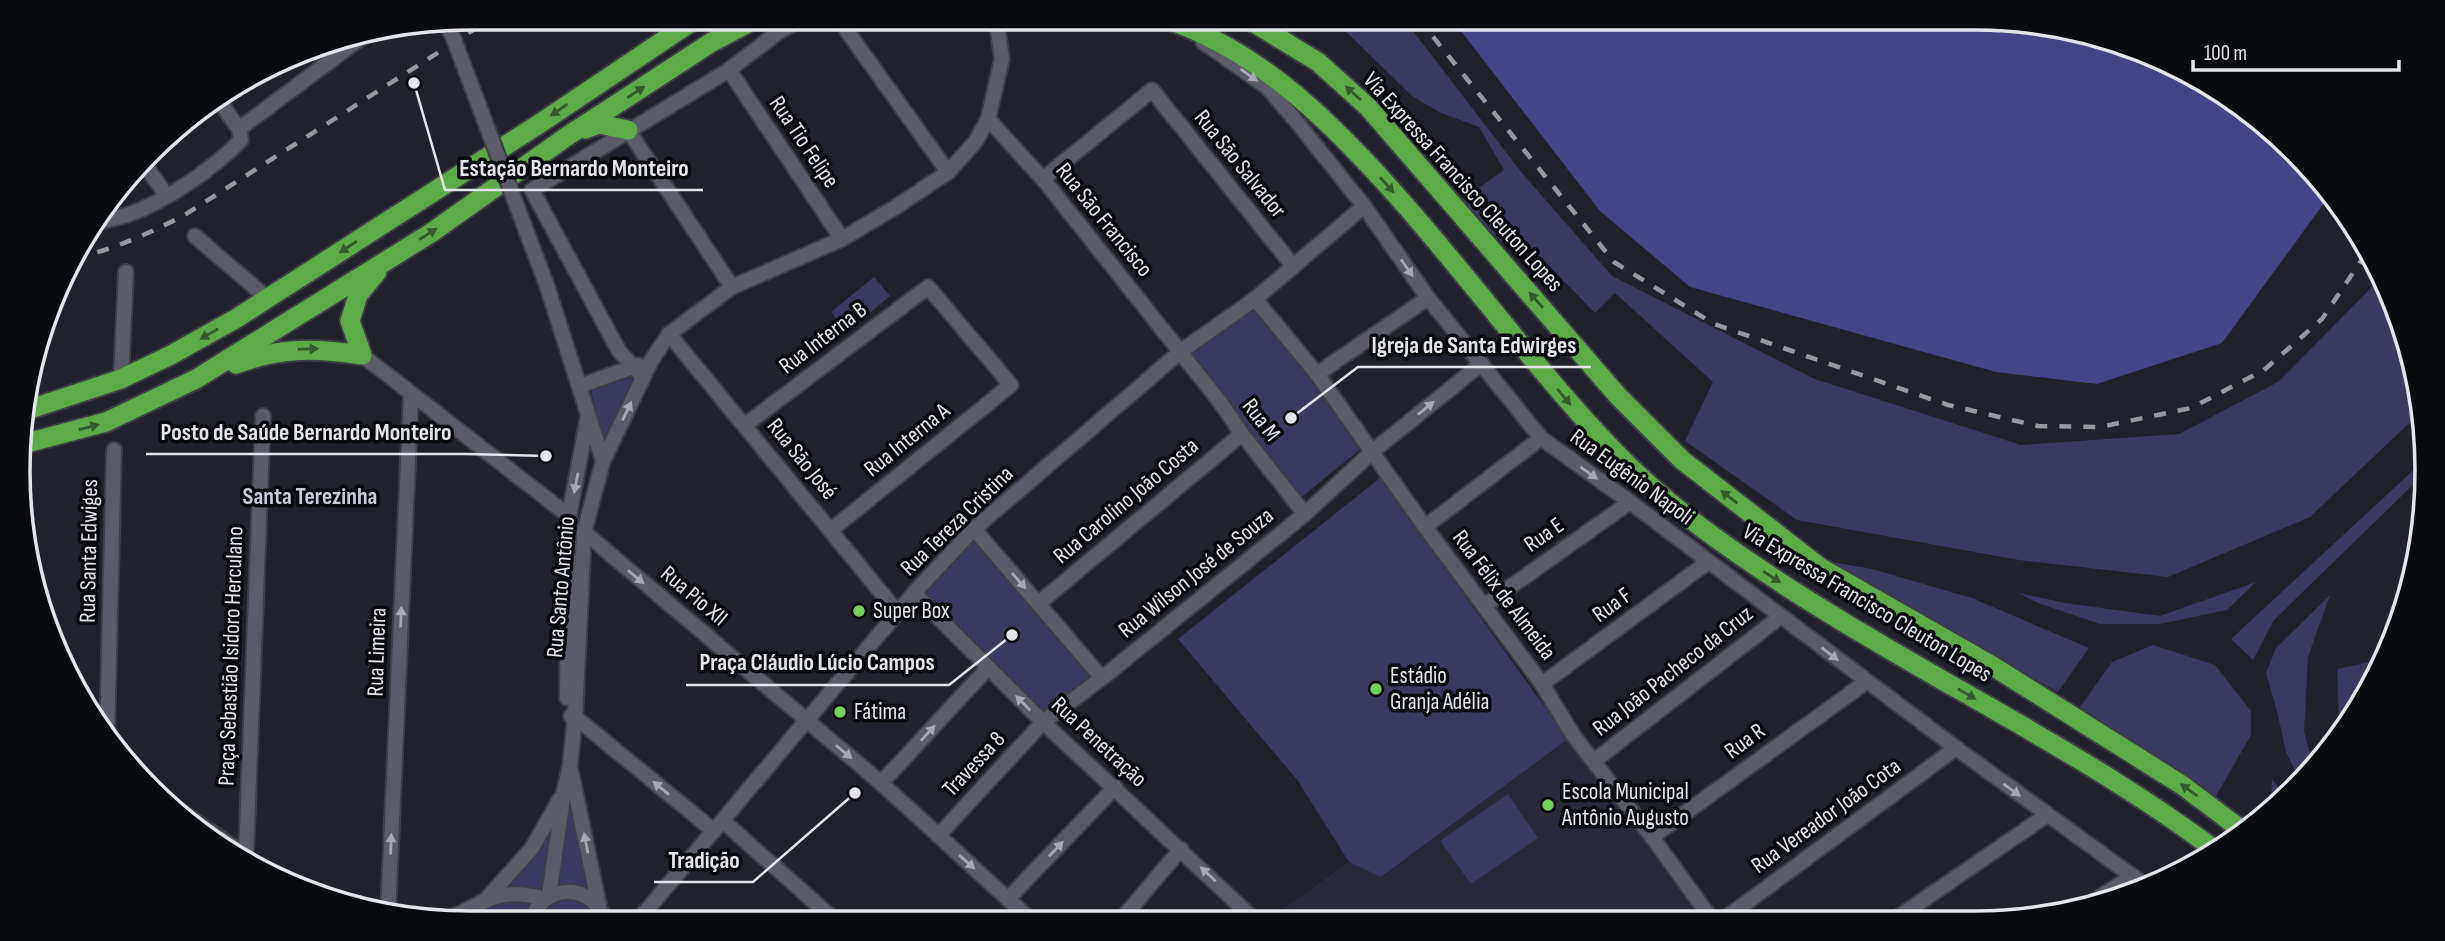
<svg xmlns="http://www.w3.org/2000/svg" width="2445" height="941" viewBox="0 0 2445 941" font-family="'Sofia Sans Condensed',sans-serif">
<rect width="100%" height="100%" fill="#20212a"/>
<polygon fill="#292a39" points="1570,738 1700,920 1271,921 1269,919 1349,862 1382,877"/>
<g fill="#393962">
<polygon points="1342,18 1403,18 1522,173 1612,276 1815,379 2021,445 2179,434 2278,382 2371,288 2377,275 2423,410 2310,517 2168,577 2019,560 1797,520 1685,441 1713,382 1615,293 1595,313 1515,231 1503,243 1460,201 1504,170 1479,127 1439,112 1412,96 1337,23"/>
<polygon points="874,277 890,296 847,332 831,312"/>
<polygon points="1241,305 1261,310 1362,448 1299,499 1186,346"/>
<polygon points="633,377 604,447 591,390"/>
<polygon points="2420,464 2419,479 2274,620 2253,660 2231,639"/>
<polygon points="1380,478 1568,739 1381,877 1349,862 1298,781 1178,639"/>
<polygon points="976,538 1094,673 1044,715 924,595"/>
<polygon points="1826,561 1872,569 1972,598 2089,648 2058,692"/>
<polygon points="2256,582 2227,610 2160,624 2100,624 2038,603 2019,593 2065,603 2160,616"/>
<polygon points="2330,595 2308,657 2304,731 2313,765 2300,781 2286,752 2278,715 2266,673 2276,648"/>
<polygon points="2153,645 2215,665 2251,711 2251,735 2216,796 2080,707 2112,662"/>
<polygon points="2379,660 2351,722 2343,732 2339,717 2337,669"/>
<polygon points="573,767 609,908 625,923 471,923 431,918 489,902 533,850"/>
<polygon points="2272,779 2285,797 2271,812"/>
<polygon points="1508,794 1538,838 1471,884 1440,841"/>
</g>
<polygon fill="#454486" points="1451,18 1974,18 2092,33 2251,111 2327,199 2222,343 2097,384 1996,372 1690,287 1600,211"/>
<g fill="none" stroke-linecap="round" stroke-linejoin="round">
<defs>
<g id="minor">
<polyline points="847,31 948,172"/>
<polyline points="1203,42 1267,87 1292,116 1364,206 1428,298 1541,438 1630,502 1956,748 2146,886"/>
<polyline points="729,70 842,239"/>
<polyline points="988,119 1043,179 1220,402 1242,434 1305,514"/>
<polyline points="239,129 365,35"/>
<polyline points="628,130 732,287"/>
<polyline points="144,164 167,196"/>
<polyline points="1043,179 1152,90 1293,266"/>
<path d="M96,223C106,220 117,218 127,215C165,202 213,169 241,140L239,129L220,102"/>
<polyline points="195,236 268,299"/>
<polyline points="547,286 603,461"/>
<polyline points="1255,299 1317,374 1425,527 1542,684 1573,735 1652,837 1712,920"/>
<polyline points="669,334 898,613"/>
<polyline points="362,355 569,516"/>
<polyline points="1317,374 1428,298"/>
<polyline points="643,377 619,351 532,190 729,70 777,33 803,18"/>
<polyline points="121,379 126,272"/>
<polyline points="580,386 638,365"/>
<polyline points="745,425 928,287 1011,385 831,530"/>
<polyline points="1425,527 1541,438"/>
<polyline points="974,529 1102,678"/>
<polyline points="584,532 881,783 1033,922"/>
<polyline points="914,593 1043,722 1257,922"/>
<polyline points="1039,603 1242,434"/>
<polyline points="1485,605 1630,502"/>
<polyline points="1542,684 1708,562"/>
<polyline points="567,698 569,516 588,416"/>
<polyline points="571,716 575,717 714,831"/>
<polyline points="107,736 114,450"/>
<polyline points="1594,761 1781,616"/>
<polyline points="571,771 600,910"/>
<polyline points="881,783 988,668"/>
<polyline points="171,805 244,854"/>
<polyline points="723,821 838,923"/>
<polyline points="938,836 1043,722 1102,678 1305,514 1373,451 1481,364"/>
<polyline points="1652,837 1866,682"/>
<polyline points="246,855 263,416"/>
<polyline points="549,896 564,791 570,765 575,717 584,532 603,461 651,361 669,334 732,287 842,239 899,205 948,172 976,141 988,119 1002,59 996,18"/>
<polyline points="1008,899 1115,787"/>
<polyline points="485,901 532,848 560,799"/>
<polyline points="2094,901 2133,876"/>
<polyline points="388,913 411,393"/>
<path d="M447,920C486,901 500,886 545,899"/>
<polyline points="1723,920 1956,748"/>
<polyline points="1894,920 2047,815"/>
<polyline points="1119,922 1181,849"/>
<polyline points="464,923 483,923"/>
<path d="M530,923C541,882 594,881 605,923"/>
<polyline points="636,923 914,593 974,529 1180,352 1255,299 1364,206"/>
</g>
<g id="highway">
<path d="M1163,18C1256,49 1325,116 1389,187C1467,273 1534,368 1615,452C1670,509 1736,554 1803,597C1939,684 2086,753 2215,850"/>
<polyline points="1246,18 1318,62 1368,107 1618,396 1682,460 1821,568 1991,665 2182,785 2243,831"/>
<polyline points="586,129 599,124 628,130"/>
<path d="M236,364C282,347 315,348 362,355L350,321L358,295L377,272"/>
<polyline points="21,412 121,379 171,355 237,318 539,124 697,18"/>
<polyline points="23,444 106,422 196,379 431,233 566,137 712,42 757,18"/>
</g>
</defs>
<use href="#minor" stroke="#3e3e47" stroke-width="18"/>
<use href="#highway" stroke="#3e3e47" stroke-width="23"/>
<use href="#minor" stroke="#5b5c67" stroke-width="14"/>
<use href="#highway" stroke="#5cab48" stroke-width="19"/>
<g stroke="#97979f" stroke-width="4.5" stroke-dasharray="12 12" stroke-linecap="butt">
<polyline points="1418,18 1614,262 1714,324 1948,405 2038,426 2100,427 2191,408 2264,370 2322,319 2369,249"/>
<path d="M74,258C113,250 147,234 183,216L492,18"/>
</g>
<defs>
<polyline id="minor-bridge" points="445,22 453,37 547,286"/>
</defs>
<use href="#minor-bridge" stroke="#3e3e47" stroke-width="18" stroke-linecap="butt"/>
<use href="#minor-bridge" stroke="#5b5c67" stroke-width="14"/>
</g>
<defs><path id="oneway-solid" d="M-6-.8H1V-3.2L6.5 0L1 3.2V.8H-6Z" transform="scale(1.75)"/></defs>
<g fill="#a6a7b0">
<use href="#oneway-solid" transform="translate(1249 75) rotate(36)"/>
<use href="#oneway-solid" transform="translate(1407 268) rotate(55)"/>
<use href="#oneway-solid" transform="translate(1426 408) rotate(-39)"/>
<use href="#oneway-solid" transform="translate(627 411) rotate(-64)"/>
<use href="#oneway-solid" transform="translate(1589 473) rotate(36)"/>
<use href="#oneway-solid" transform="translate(576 483) rotate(101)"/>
<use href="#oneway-solid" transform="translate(636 577) rotate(40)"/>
<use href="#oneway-solid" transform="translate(1019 581) rotate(49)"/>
<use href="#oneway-solid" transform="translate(401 617) rotate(-88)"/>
<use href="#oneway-solid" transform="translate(1830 654) rotate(38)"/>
<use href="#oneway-solid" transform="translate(1023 703) rotate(-135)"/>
<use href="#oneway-solid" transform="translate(928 733) rotate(-47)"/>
<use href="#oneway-solid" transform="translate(844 752) rotate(40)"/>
<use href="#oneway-solid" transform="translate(661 788) rotate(-141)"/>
<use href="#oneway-solid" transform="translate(2012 790) rotate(36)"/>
<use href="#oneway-solid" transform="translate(586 843) rotate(-101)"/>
<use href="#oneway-solid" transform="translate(391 844) rotate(-88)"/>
<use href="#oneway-solid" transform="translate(1056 849) rotate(-46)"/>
<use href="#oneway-solid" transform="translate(967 862) rotate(41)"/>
<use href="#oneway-solid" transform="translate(1208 874) rotate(-137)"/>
</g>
<g fill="#335b2c">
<use href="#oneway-solid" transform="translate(636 92) rotate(-34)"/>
<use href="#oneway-solid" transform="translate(1353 93) rotate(-138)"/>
<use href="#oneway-solid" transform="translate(559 110) rotate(145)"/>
<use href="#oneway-solid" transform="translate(1387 185) rotate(48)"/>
<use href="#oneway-solid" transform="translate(428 234) rotate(-32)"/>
<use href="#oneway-solid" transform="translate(348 247) rotate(147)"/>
<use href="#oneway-solid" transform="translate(1536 300) rotate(-131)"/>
<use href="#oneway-solid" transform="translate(209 334) rotate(150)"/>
<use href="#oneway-solid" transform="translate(308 349) rotate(-2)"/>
<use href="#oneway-solid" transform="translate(1564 397) rotate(50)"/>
<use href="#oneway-solid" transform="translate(89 427) rotate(-14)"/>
<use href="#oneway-solid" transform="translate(1729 497) rotate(-142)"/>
<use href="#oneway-solid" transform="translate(1772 577) rotate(33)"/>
<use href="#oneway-solid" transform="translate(1967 694) rotate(30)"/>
<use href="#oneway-solid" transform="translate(2189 790) rotate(-144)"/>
</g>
<g fill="#74d25c" stroke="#0a0b0f" stroke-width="2.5">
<circle cx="859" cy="611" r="7"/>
<circle cx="1376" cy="689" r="7"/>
<circle cx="840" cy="712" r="7"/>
<circle cx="1548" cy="805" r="7"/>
</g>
<g text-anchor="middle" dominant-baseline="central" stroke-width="7" stroke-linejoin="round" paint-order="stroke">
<g font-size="23" fill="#e4e4eb" stroke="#0a0b0f">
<text transform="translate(804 142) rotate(56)">Rua Tio Felipe</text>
<text transform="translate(1240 164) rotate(51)">Rua São Salvador</text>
<text transform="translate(1463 182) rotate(48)">Via Expressa Francisco Cleuton Lopes</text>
<text transform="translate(1104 220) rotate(51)">Rua São Francisco</text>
<text transform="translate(823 338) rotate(-37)">Rua Interna B</text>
<text transform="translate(1261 420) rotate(53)">Rua M</text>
<text transform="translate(907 440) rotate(-39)">Rua Interna A</text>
<text transform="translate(802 459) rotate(51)">Rua São José</text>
<text transform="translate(1632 477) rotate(36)">Rua Eugênio Napoli</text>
<text transform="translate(1126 501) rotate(-40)">Rua Carolino João Costa</text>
<text transform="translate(957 521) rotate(-44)">Rua Tereza Cristina</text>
<text transform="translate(1544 535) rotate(-35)">Rua E</text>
<text transform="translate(89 551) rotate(-89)">Rua Santa Edwiges</text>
<text transform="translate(1196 573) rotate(-39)">Rua Wilson José de Souza</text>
<text transform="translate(561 587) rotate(-85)">Rua Santo Antônio</text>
<text transform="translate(1504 595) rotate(53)">Rua Félix de Almeida</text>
<text transform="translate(694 596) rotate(40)">Rua Pio XII</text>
<text transform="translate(1867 603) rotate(31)">Via Expressa Francisco Cleuton Lopes</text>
<text transform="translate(1612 605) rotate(-36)">Rua F</text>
<text transform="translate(377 652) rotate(-88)">Rua Limeira</text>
<text transform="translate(231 656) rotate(-88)">Praça Sebastião Isidoro Herculano</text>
<text transform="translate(1673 671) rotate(-38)">Rua João Pacheco da Cruz</text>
<text transform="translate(1745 741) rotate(-36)">Rua R</text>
<text transform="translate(1099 742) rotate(43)">Rua Penetração</text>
<text transform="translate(974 764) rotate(-47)">Travessa 8</text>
<text transform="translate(1826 816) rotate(-36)">Rua Vereador João Cota</text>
</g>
<g font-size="23" fill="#e4e4eb" stroke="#0a0b0f" text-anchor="start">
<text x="873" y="611">Super Box</text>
<text x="1390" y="676">Estádio<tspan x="1390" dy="26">Granja Adélia</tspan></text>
<text x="854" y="712">Fátima</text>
<text x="1562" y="792">Escola Municipal<tspan x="1562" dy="26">Antônio Augusto</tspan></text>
</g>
<g font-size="24" font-weight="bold" fill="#cacbd8" stroke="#0a0b0f">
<text x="310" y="496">Santa Terezinha</text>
</g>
</g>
<path d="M0 0H2445V941H0ZM470 30H1975A440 440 0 0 1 2415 470V471A440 440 0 0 1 1975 911H470A440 440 0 0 1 30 471V470A440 440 0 0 1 470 30Z" fill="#0a0b0f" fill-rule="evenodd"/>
<path fill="none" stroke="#e4e4eb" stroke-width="3.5" d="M470 30H1975A440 440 0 0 1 2415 470V471A440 440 0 0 1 1975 911H470A440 440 0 0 1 30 471V470A440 440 0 0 1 470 30Z"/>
<path fill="none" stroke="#e4e4eb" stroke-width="2.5" d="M414 83L445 190H703M1291 418L1358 367H1591M546 456L465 454H146M1012 635L949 685H686M855 793L753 882H654"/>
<g fill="#e4e4eb" stroke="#0a0b0f" stroke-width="2.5">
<circle cx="414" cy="83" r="7"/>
<circle cx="1291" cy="418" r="7"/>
<circle cx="546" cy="456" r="7"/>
<circle cx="1012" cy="635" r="7"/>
<circle cx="855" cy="793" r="7"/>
</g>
<g font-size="24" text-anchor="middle" font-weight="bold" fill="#e4e4eb" stroke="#0a0b0f" stroke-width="7" stroke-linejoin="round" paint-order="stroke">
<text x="574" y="176">Estação Bernardo Monteiro</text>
<text x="1474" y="353">Igreja de Santa Edwirges</text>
<text x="306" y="440">Posto de Saúde Bernardo Monteiro</text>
<text x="817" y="670">Praça Cláudio Lúcio Campos</text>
<text x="704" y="868">Tradição</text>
</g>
<path d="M2193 60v10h206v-10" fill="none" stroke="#e4e4eb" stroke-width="3.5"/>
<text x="2204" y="60" font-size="21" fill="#e4e4eb" stroke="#0a0b0f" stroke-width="5" paint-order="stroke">100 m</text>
</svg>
